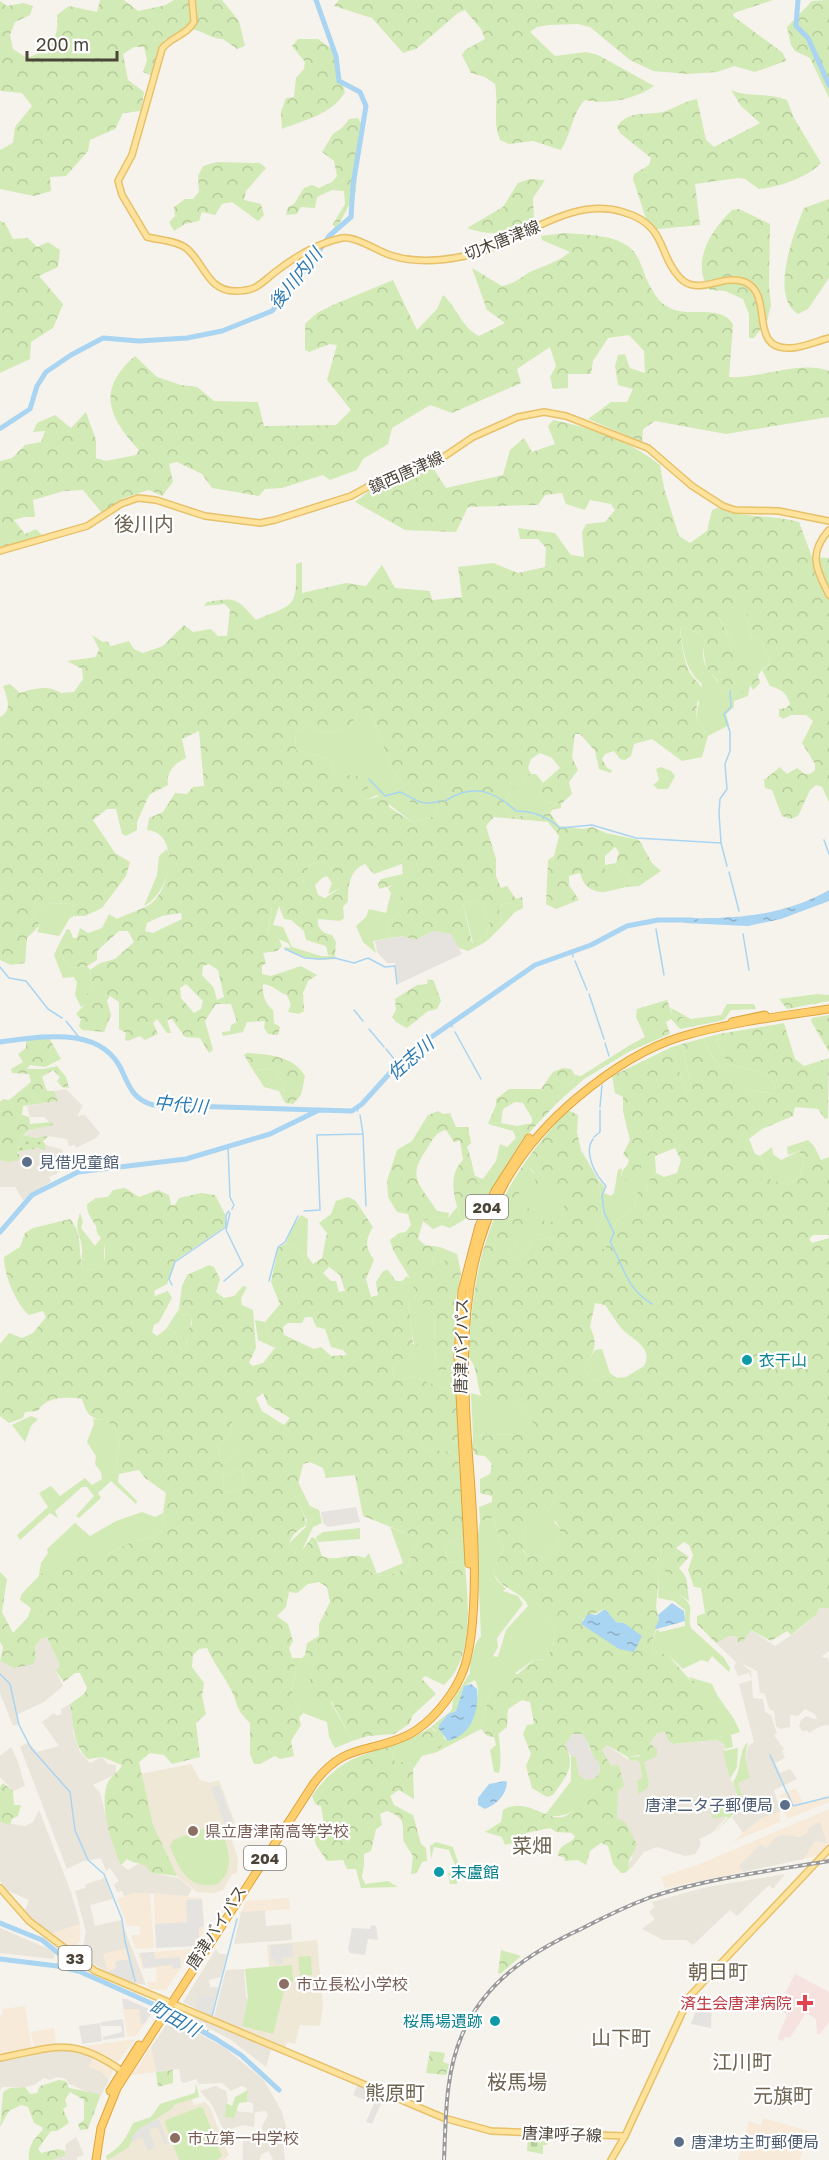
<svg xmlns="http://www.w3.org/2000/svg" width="829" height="2160" viewBox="0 0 829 2160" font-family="'Golos Text','Noto Sans JP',sans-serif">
<defs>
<pattern id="forest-crowns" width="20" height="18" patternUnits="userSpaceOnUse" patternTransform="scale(1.5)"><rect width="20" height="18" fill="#d2eab5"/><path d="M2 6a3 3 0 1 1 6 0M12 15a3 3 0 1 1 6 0" fill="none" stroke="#b6ca9c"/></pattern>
<pattern id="cemetery-stones" width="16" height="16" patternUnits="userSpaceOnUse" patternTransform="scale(1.5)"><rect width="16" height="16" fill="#d2eab5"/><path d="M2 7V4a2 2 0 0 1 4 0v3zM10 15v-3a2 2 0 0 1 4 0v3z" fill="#b6ca9c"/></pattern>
<pattern id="garden-dots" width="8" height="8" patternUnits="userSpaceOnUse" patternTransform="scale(1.5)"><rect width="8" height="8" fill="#d2eab5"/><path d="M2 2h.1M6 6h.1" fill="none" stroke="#b6ca9c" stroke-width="1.8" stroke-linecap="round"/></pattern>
<pattern id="water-ripples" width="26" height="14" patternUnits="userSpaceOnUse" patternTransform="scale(1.5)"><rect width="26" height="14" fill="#a9d4f2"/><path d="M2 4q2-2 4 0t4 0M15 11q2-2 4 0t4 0" fill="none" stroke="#8caec5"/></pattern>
</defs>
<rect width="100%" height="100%" fill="#f6f3ec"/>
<g fill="#eae5da">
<polygon points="66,1089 83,1106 77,1116 85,1115 100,1133 96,1138 76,1148 75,1145 69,1146 67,1139 49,1136 33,1138 26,1135 29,1130 52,1125 44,1117 30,1117 27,1106 57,1101 54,1091"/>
<polygon points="46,1145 61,1149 71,1161 56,1174 49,1177 51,1181 23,1200 15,1187 0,1187 0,1160 20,1156 18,1152 37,1148 44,1150"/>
<polygon points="819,1608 829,1608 829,1651 821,1657 828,1658 829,1662 829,1725 821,1726 809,1733 806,1730 803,1732 799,1726 801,1720 806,1716 817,1720 815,1714 805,1709 798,1716 790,1715 790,1727 780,1729 776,1726 774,1711 769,1709 765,1694 760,1693 757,1671 741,1663 751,1671 753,1698 763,1699 765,1712 771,1715 777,1733 774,1735 784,1749 782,1751 785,1758 775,1763 780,1773 790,1769 797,1779 774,1790 780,1811 759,1820 743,1833 732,1817 747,1801 743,1798 738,1783 750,1778 745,1757 749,1745 754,1742 739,1684 752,1680 749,1673 738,1676 734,1667 736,1662 716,1643 729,1636 745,1636 751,1630 775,1646 796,1632 817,1614"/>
<polygon points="47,1637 60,1665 56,1671 63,1686 44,1702 16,1715 18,1724 13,1726 0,1693 0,1661 14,1668 36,1659 35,1646 41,1639"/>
<polygon points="70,1704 74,1723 73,1733 80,1752 90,1763 102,1757 108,1764 116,1765 116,1774 93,1785 100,1793 115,1852 121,1865 128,1870 142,1862 148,1866 151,1873 178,1878 192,1889 188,1896 140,1893 124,1896 122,1891 117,1892 114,1884 119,1881 110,1868 106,1871 101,1858 84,1861 67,1869 20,1747 28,1742 37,1752 59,1746 42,1722 54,1713 57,1716 61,1714 61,1709"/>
<polygon points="665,1732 673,1744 716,1740 723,1743 730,1779 737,1789 740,1802 712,1833 699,1839 701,1844 695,1854 685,1856 657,1847 644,1852 631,1869 628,1863 632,1859 633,1848 617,1818 618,1790 611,1766 602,1751 607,1745 630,1761 636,1760 640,1763 642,1779 637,1781 638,1794 649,1783 644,1762 656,1750 650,1743 657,1733"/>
<polygon points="11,1747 18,1762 25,1786 13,1791 0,1777 0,1756"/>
<polygon points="39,1810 71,1892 80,1924 50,1934 24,1913 29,1900 4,1889 0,1881 0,1822 25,1826 33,1822"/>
<polygon points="820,1821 827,1843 815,1841 804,1859 743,1872 738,1866 761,1844 766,1848 776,1836 783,1834 801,1837 807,1829"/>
<polygon points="785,1874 773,1889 769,1885 737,1916 730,1910 693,1945 686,1940 663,1940 642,1929 655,1919 649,1912 654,1907 652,1902 707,1887"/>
<polygon points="105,1878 113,1899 90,1905 95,1926 121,1920 146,1985 134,1983 134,1975 104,1954 108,1972 81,1957 86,1932 75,1891 85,1888 86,1884"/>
<polygon points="265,1910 266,1926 291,1924 292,1940 234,1944 241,1912"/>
<polygon points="0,1928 49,1949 55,1954 53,1959 0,1953"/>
<polygon points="216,1949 219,1954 227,1954 221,1977 209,1980 210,1987 219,1987 211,2016 183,2002"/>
<polygon points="244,1969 246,1997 248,1998 241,2029 214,2017 226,1970"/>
<polygon points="193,2015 266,2045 271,2050 266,2067 231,2040 192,2019"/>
<polygon points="171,2018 225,2048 264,2080 282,2112 290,2141 264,2139 262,2126 268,2115 266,2111 255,2112 254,2127 243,2125 224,2131 212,2105 200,2091 215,2086 226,2091 228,2101 226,2103 234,2118 236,2111 253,2113 253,2103 247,2102 248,2090 245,2087 241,2086 231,2091 222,2083 199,2084 196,2079 184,2083 181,2081 179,2069 156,2072 151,2047"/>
<polygon points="71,2049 93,2056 94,2069 101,2071 109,2080 100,2097 69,2084 66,2079 57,2077 50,2080 44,2078 34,2085 25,2087 2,2087 0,2091 0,2060"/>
<polygon points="76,2137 84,2155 77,2157 77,2160 52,2160 65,2155 66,2144"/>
<polygon points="243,2139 283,2144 285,2160 273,2160 269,2151 262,2154 259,2160 243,2160"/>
</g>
<g fill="#f7ead8">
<polygon points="796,1788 803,1803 829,1796 829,1802 787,1819 780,1795"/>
<polygon points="829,1809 829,1844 817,1856 804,1859 815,1841 827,1843 820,1821 807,1829 808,1832 801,1837 783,1835 776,1837 766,1848 761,1844 738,1866 743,1872 665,1888 661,1877 700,1864"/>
<polygon points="780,1811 780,1822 732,1842 759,1820"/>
<polygon points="133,1893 150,1893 154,1948 136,1949 131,1935 140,1935 140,1926 127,1926 117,1899"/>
<polygon points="154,1893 201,1898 204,1933 197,1945 156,1948"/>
<polygon points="289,1898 290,1909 241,1912 246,1901"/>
<polygon points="80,1924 80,1941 76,1947 70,1949 50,1934"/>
<polygon points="127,1948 134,1975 134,1983 108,1972 103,1954"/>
<polygon points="193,1949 166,1990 149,1989 147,1982 157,1982 156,1968 142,1969 138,1953"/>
<polygon points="122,1999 126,1999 153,2011 136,2036 127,2037"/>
<polygon points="25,2006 32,2049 0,2055 0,2015 3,2015 3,2009"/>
<polygon points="54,2028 56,2045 34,2048 31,2032"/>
<polygon points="135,2039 117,2063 85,2046"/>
<polygon points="151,2047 156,2072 132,2075"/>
<polygon points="93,2056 113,2070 109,2080 101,2071 89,2067"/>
<polygon points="763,2118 812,2132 799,2160 738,2160 749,2121 761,2125"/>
</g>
<g fill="#e6e2dd">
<polygon points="434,931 452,934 462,954 398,984 395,963 387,963 377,952 375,941 402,936 415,940"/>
<polygon points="356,1507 360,1522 328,1527 323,1523 321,1512"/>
<polygon points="572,1734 582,1734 588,1740 589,1748 599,1763 600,1772 595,1778 586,1780 579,1775 576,1757 571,1756 565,1745 567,1737"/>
<polygon points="100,2023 102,2041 82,2044 79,2026"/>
</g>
<g fill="#efe8d6">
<polygon points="191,1764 200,1780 210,1783 219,1780 235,1823 228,1826 238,1860 237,1873 232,1874 223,1890 215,1893 197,1892 177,1876 153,1825 140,1774"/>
<polygon points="317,1940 323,2007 320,2026 300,2025 295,2044 288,2042 285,2047 241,2029 248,1998 245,1969 269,1967 267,1945"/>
<polygon points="191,2098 194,2105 205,2102 210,2108 229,2155 224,2160 106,2160 124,2147 133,2129 171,2105"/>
</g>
<polygon fill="#f6e3e0" points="795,1974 829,1992 829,2022 820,2034 817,2034 816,2019 806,2013 790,2038 785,2037 783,2041 777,2039 787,2015 777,2009"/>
<g fill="#d2eab5" fill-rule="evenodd">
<polygon points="727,606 739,606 746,612 752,638 761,639 770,664 761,670 741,661 719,617"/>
<path d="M680,627C723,637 694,644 707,668C712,676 718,678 719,688L725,693L733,687L750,685L748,696L734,701V707L726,714L729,725L708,736L696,719L702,684C684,668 683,650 680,627Z"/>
<polygon points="360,709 371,710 391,768 404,786 410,802 439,803 435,816 412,822 377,795 366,800 336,774 330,759 296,750 295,732 310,724 325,734 350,727"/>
<polygon points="661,767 671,771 675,776 668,789 658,789 653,785 659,780 656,769"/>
<polygon points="531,774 536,774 543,783 539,794 547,802 561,804 561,808 552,810 550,813 510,817 504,804 510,792"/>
<path d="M167,849C175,867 161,898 144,906L157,875L159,856Z"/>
<polygon points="325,861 340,881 340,888 328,894 332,883 327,876 322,878 315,885 305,885 302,875 312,864"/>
<polygon points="616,863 620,871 627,873 630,879 626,887 605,892 605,865"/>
<polygon points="397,883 403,890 398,917 386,922 390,938 373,941 376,953 363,942 356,926 366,917 369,909 386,913 391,893 388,888"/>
<polygon points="472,900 482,906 490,924 485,938 489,939 482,944 481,940 473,943 463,903"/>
<polygon points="72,903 74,916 70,918 59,936 37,932 40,925 33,914 46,904"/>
<polygon points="510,903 515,907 523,904 523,908 515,912 503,925 499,909 503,904"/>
<path d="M272,906H279L273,925L283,927L292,947L321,956H335V959C316,961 299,959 283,947L291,948L288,943L268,935Z"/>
<polygon points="59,944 63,959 73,968 87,966 90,970 93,988 85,995 85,1004 81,1007 75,995 77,983 74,977 63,978 54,955"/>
<polygon points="727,1004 754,1004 756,1009 731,1010 724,1020 691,1027 685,1018 672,1014 671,1008 691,1019 721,1015"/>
<path d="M719,1034L716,1041L728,1064L769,1074L776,1087L773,1094C764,1092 753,1092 745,1088C730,1080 707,1054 704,1038Z"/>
<polygon points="682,1044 692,1090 686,1093 672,1047"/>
<polygon points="630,1045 630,1051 584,1079 558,1102 559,1091 573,1083 575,1075 581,1076"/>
<polygon points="274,1068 283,1082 285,1103 279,1091 264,1087 253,1070"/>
<polygon points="501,1123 517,1126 523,1139 479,1210 482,1190 475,1181 475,1176 483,1179 496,1161 500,1144 507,1147 516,1138 513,1131 488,1124"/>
<polygon points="772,1147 773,1154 781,1160 799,1151 804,1159 800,1175 790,1185 771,1180 760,1156"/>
<polygon points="641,1156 655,1156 656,1173 650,1179 646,1190 638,1190 634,1209 617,1220 605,1249 597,1249 597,1233 603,1214 599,1181 605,1187 604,1193 611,1196 614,1193 618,1170 622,1168 621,1177 640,1165"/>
<path d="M528,1167L564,1205L562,1217L535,1233L559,1241L558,1249L530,1242L528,1251L519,1259L510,1252C530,1228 519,1221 519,1194C519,1185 525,1175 528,1167Z"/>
<polygon points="457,1207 462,1221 450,1228 442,1225 433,1229 423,1221 438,1216 448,1218"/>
<path d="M80,1213L83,1222L81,1228L95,1246L101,1238L97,1233L96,1224L104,1238V1262L91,1270L84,1269C80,1261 82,1259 82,1251C82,1234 73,1232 80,1213Z"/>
<polygon points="301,1215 308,1219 307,1256 286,1243 293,1226"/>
<polygon points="440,1247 457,1254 436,1265 431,1261"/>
<path d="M407,1276L414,1282L416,1296L434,1314L436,1369L445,1372L454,1356L456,1393L412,1376L399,1381L394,1377L392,1369L397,1361L420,1356C406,1334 414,1305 402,1281Z"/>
<path d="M179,1309L182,1314L191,1315C193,1328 185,1335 186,1350L179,1348L175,1331L166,1329Z"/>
<polygon points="255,1320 265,1322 275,1348 258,1340"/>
<polygon points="602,1349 610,1373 599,1380 592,1379 583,1368 595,1350"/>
<polygon points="471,1393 523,1407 536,1427 517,1434 473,1436"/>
<polygon points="242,1412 242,1450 221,1464 218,1446 231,1435 232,1421"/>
<polygon points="31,1416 38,1419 31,1426 25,1442 12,1425"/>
<path d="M93,1419L106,1420C124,1433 119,1450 115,1470L119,1474L118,1482L137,1501L136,1504L111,1481L98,1493L101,1498L79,1518L76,1516L94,1496L87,1487H82L55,1511L58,1518L50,1513L20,1540L17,1535L48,1507L39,1493L51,1486L60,1496L85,1478L92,1485L102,1479L101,1472L95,1464L96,1456L87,1442L94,1424Z"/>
<polygon points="425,1438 454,1442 459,1439 459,1460 453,1452 427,1449 420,1444"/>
<polygon points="243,1470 244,1485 229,1493 224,1489 223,1475"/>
<polygon points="298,1482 310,1506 319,1510 322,1523 313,1527 299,1557 289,1543 306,1527 307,1520 295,1497"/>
<polygon points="553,1502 563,1504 554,1522 560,1528 558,1543 543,1558 537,1555 528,1557 522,1548 526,1543 523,1535 531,1516 547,1512"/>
<polygon points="142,1512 155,1517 163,1513 164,1527 156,1537 133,1541 103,1557 38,1580 41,1563 48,1553 47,1549 75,1523 90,1536 116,1521"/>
<path d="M493,1518L504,1548L493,1571L496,1579L506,1589L503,1591L518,1596L523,1604L497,1638L498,1647L493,1656L498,1657L506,1630L528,1606L526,1602L542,1603C556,1628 561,1635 545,1660L535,1659L490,1691L481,1729L437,1752L422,1756L413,1769L409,1762H395L392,1753L397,1747H406L436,1731L431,1727L452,1710L453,1700L470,1673V1664L476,1643L481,1636L477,1540L480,1521ZM475,1680C487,1704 460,1723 445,1740L439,1725L448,1714L456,1711L464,1686Z"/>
<path d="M390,1527L419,1538L406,1569C388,1576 380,1581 365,1567V1558L369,1553L377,1574L403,1563Z"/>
<polygon points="360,1528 360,1539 318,1542 316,1537 323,1532"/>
<polygon points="464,1537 465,1565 460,1562 447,1563 446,1544"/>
<path d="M659,1557C670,1563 685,1568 687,1582L683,1581L677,1593C699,1608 686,1609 691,1628L724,1658L730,1668L729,1672L712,1656L708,1662L701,1660L683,1669L668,1655L654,1652L652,1641L657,1629L660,1632L685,1626V1610L674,1601L658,1598L659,1577L654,1567Z"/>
<polygon points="305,1655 314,1662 309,1683 331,1702 352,1741 335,1748 329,1737 327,1722 303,1713 299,1718 292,1690 296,1670 292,1658 302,1658"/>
<path d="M689,1677L712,1684C719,1703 733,1712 740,1732L731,1735L733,1747L725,1749L723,1743L716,1740L721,1736Z"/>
<path d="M498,1732C500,1742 502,1764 499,1773L494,1772L490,1750L496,1745L494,1737Z"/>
<path d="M748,1742L745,1757L750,1778L738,1783L743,1798L747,1801L713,1834L728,1818L726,1816L713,1819L711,1810L730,1805L733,1809L740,1802L733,1782C743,1769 737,1752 748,1742Z"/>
<polygon points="738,1748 737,1767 730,1779 723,1751"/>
<polygon points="657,1750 657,1756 644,1762 649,1783 647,1789 638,1794 637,1781 642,1778 640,1763 636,1760 630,1761 628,1757 655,1755"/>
<path d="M571,1756L576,1757L579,1775L586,1780C579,1806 575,1820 545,1815L571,1781Z"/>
<path d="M219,1823C226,1844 238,1866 218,1884C189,1891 179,1869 170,1846L173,1840Z"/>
<polygon points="436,1842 453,1847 461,1872 458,1875 457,1884 450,1884 448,1873 457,1870 449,1850 434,1847 431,1859 430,1846"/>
<polygon points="364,1864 362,1877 365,1884 388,1881 398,1887 361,1888 356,1869"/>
<polygon points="311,1956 312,1975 300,1976 298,1957"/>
<polygon points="292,1965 293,1980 284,1991 273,2034 242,2026 248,1998 245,1969"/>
<path d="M196,2083L199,2097L173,2105V2108L138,2130L128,2148L107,2160L106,2156C120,2148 127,2137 133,2123L151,2117L160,2104L195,2093Z"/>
<polygon points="248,2090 247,2102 239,2103 234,2118 225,2117 226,2103 232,2106 235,2097"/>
<polygon points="200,2107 203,2108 222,2156 217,2160 179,2160 165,2123 166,2120"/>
</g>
<g fill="url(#forest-crowns)" fill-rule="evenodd">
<path d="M100,0H124L138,11L166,5L174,0H222L239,21L245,46L237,49L223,39C210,40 199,26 186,30C179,32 171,37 164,40L152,76L143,72L147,60L144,47H134L123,54L128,80L144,92L141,111L123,113L115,129L90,140L88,151L66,176L50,177L51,191L34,196L0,189V150L13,143L15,127L32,106L22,93L0,91V1L7,6L23,3L33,6L30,15L15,22L10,35L13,49L27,58C48,50 60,40 57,15L69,6L97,12Z"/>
<path d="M339,0H773L734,13L733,16L783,53L786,61L755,72L734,66L717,72L688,74L653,71L630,60L590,27L578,24L549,25L537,27L530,32L555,56L586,52L598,55L654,86C636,99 607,105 585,100C572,113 572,133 561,150L533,141L509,144L500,140C492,119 499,106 495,84L485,77L471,73L462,55L465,50L485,39L481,29L465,10L458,13L416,49L403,53L372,18L334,6Z"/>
<polygon points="829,0 829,98 810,58 795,51 791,45 787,27 812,1"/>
<path d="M298,39H318L332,49L345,92C333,114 304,120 282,129L281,112L286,98L294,97L296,78L304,69L305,62L292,46Z"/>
<path d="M731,90C749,98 769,92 787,100L794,118L821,163C807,178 778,187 759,189L745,179L739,178L695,184L700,225L659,229L649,228L633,179L634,174L649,165L651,158L620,133L617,126C632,108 647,117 666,111C677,107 685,101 697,99L706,140L714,147L760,123L741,106Z"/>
<polygon points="358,118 362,125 357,155 356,192 336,230 333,224 345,204 344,191 332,190 317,197 315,208 301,207 297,214 286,215 288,207 294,204 304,188 312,185 319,188 332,182 337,176 334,161 322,152 333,134 343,127 349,119"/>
<polygon points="217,162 260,163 266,168 246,191 244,200 261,204 264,215 258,221 232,202 222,204 215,215 202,212 199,221 185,224 174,231 169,222 175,216 174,207 185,199 193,199 199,192 198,176 203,166"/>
<path d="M530,179L545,180L533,198L534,222C510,233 492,237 467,228L503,207L518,183Z"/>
<path d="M829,199V278L808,309L798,314C769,297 794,232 804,208Z"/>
<path d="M739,209L770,224L769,287L771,305L767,321L754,338H749V314L743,299L725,291L710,290C689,263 712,229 732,210Z"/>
<polygon points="0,221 5,223 13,239 28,238 37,247 48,242 60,250 58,267 39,276 63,304 53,328 31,342 30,359 0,373"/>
<path d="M565,233C586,235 621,234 635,253C640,260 643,270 646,278C652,290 657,301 668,307C687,319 719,303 733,324L729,377C761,379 799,360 829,371V417L726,434L655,421L643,429L642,442L588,419L611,402H627L633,389L618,385L615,366L618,355L625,354L630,368L645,373L644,351L629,335L608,338L593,361L591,374H568V388L553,389L550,377L556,366L550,347L517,369L521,383L452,413L430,405L392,428L388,444L363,459L357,470L330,480L323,475L282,488L265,489L259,496L212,488L202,474L177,462L169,464L173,482L162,496L149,490L124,498L102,513L83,490L64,491L33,500L35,517H24L14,520L25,534L36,529L42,535L0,547V461L12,458L25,445L41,442L45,431L33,432L37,423L55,415L71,428L86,412L96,440V458L106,461L136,455L139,450C108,417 96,390 135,356L157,377L181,385L197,387L214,401L258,402L264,426L336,425L351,410L327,380L337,345L330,344L309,352L305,350V324L317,313L333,305L393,280L417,330L437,309L443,295C457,307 462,328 479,336L505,323L487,310L472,268L502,286C517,283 520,277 532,271C546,265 558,262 570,252L542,240L541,236Z"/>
<path d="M553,420C592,428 629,440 660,465L664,488L679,536L690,543L707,531L712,510L717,508C744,519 771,514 799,522L812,557L829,558V802L822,787L816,785L810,790L798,816L790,819L782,816L772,790L765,788L764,780L780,767L787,774L797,768L805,774H810L815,770V764L802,743L813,721L806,715H791L783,719L779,716V709L786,708L790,704C787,693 781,689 770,686L762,670L758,675L760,683L753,690L750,685L742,693L733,687L725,693L718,688V681C715,676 707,671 706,665C698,639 718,636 680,627C681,641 683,658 689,671C694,680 702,684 705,695L697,702L696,719L708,736L702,757L682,761L652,739L634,744L631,756L625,760L620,759L614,751L605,754L602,759L607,768L612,770L611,773L599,769L595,751L580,734H575L572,757L578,770L569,782L572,794L561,804L547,802L539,794L543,783L560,768L552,758L540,753L531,759L528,768L531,774L510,792L504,804L510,817L550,813L559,826L583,829L592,827L606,833L639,840L652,863L661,871L639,886L626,887L630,879L627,873L620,871L616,863L619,852L615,847L605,856V892C592,893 583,886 580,873L569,876V885L579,900L556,909L546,904L548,860L554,856L559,836L548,822L494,817L486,826L496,859V876L501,888L507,886L516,899L522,897L523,904L515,907L510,903L503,904L499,909L503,925L489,939L485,938L490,924L482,906L472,900L463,903L472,943L482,940V944L468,951L459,948L451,934L434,931L415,940L402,936L390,938L386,922L398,917L402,890L397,884L379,889L378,884L381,879L403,874L402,864L374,874L365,864C349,870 348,887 348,901L343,907L344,918L340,921L318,919C316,928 324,934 332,935L336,942L335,956L328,955L326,946L306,940L304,931L291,920L284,919L279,906H272L268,934L278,937L282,946L277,951L263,953L266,963L262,966V974L271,976L301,966L317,975L308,981L303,993L304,1011L299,1014L288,1012L291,1005L287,995C277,992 274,985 263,984C262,994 265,1004 273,1010L274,1023L280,1027L278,1035L268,1034L264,1028L265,1021L247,1022L243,1032L223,1036L222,1032L230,1031L231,1025L237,1022L231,1004H216L205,1021L213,1050L209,1053L200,1038L185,1037L172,1019L167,1020L171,1033H167L157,1019L153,1023L158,1034L145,1040L140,1036L128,1041L125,1040L126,1033L119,1029V1002L110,996L107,1001L111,1015L104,1032L82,1030L79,1026L81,1019L76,1014L85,1004V995L93,988L90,970L100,963L115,959L134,942L128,931H119L97,951V960L87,966L73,968L63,959L59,944L67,929L70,930L73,938H77L80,928L88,933L102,928L109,914L117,919C127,913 143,910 152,903C171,886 180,833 147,830L149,818L163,812L175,793L187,794L193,787L204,786L199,731L182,739L186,758C174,764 166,772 168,785L149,795L137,822V830L126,836L122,834L116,809H107L93,820L115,853L130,862L126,876L102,908L85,916H74L72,903L46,904L33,914L40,925L27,938L25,963L11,965L0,960V717C13,710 7,698 3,686L10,684L20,693C34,688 49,685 61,693L74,692L83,679L82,669L67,661L96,657L99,649L92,635L103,642L107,641L111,646L129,641L134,649L143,653L163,646L184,625L193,632L211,629L218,636H227L230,610L225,604L204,606L207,602C235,597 237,598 256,620C295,603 297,609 296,564L302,562V593L346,583L366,586L382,565L395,588L430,591L432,600L462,597L458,567L493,563L518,573L545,567L546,548L538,539H520L518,528L555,533L571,555L584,557L582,532L586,524L605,522L615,510L611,504L590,500L585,510L566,504L562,493L545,495L538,505L468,507L456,532L405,530L355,502L385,479L433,468L446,488L503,475L510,450L524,438L532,452L555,444L548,426ZM727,606H739L746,612L752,638L761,639L770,664L762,670L757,661L741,660L719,618ZM360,709L371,710L391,768L404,786L410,802L425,807L439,803L435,816L412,822L389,807L387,794L366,800L359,793L368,788L367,777L336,774L330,759L296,750L295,732L310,724L325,734L350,727ZM325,861L340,881V888L325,898L318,895L315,885H305L302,875L312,864ZM181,913L182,919L153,933L145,931L147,923L162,916ZM209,964L218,970L224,997L217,1000L214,988L202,975L203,966ZM186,984L203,1001L201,1009L194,1013L181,998L180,988Z"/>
<polygon points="428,979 434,981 441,1001 437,1009 428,1011 407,1028 396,1022 392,1017 396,1010 395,999 417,985 427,984"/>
<polygon points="817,994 829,995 829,1001 787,1009 779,999"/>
<polygon points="667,1000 672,1014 685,1018 691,1027 680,1029 671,1019 666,1022 670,1034 630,1051 630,1045 645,1037 636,1017 637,1009"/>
<polygon points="829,1015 829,1052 811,1021 812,1018"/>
<path d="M784,1023L795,1059L804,1066L829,1058L828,1118L825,1119L818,1109L795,1107L793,1116L762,1129L749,1139L755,1154L760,1156L771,1180L790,1185L800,1175L804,1159L799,1151L788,1155L787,1147L808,1140L814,1146L821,1160L829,1157V1235H813L809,1239L812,1243L829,1238V1608H819L817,1614L791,1635L787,1631L771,1641L751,1630L742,1642H738L737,1636H729L716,1643L697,1624V1616L705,1613L701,1588L694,1587L688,1570L693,1555L689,1545L684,1542L676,1548L689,1557L679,1568V1573L667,1575L658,1557L654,1567L659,1577L656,1607L659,1620L652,1641L654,1652L668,1655L690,1680L698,1682L711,1702L721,1736L716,1740L673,1744L668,1740L665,1732L657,1733L650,1743L657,1750L655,1755L643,1761L639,1755L628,1757L607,1745L602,1750L611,1766L619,1765L624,1786L618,1790L617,1818L626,1823L637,1845L628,1863L630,1868L625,1873H621L613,1864L608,1846L601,1843L590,1851L586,1865L578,1860L565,1861L564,1857L558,1856C559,1843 570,1845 575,1837L572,1833L556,1832L550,1828L526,1833L519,1841L505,1845L502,1837L485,1832L501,1822L503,1810C538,1789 565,1856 586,1780L595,1778L600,1772L599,1763C589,1754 591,1742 582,1734H572L565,1745C577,1766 565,1778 553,1795L547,1797L532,1788L526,1766L531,1754L523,1734L527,1725L534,1724L530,1702L522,1700L508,1709L507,1727L494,1737L487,1736L481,1729L490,1691L502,1672L518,1674L535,1659L545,1660C561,1635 556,1628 542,1604L526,1602C516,1588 500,1590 493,1571L504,1548L493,1518L480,1521L479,1507L492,1502V1496L480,1493V1479L490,1474L492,1464L485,1456L475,1455L472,1447L473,1436L517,1434L535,1426L523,1407L482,1397C476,1385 478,1367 469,1358C472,1252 495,1188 568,1110L578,1115L577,1132L581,1150L599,1181L603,1214L597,1233V1249H605L617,1220L634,1209L638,1190H646L650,1179L656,1173L664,1177L677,1173L681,1160L675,1148L655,1156H641V1173L628,1181L621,1177L623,1170L628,1164L629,1160L623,1154L630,1140L623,1111V1097L615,1093L612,1076L672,1047L686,1093L692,1090L682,1044L704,1038C707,1055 729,1078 744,1087C751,1092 764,1092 773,1094L776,1087L769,1074L728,1064L716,1041L719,1034ZM528,1167L534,1172L537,1191L548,1189L564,1205L562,1217L551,1222L537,1220L535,1233L559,1241L558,1248L535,1238L530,1242L528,1251L519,1259L510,1252C519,1242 522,1230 532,1222V1211L520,1203L519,1192ZM595,1303L605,1305C611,1313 616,1322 622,1329C633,1340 654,1348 644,1366L626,1377L617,1378L610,1373L599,1380L592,1379L583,1368C594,1353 599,1344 590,1327ZM553,1502L562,1504L552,1516L560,1528L558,1543L543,1558L537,1555L528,1557L523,1551L526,1543L523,1535L531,1517L547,1512ZM605,1609L616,1622L624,1623L634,1632L613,1645L594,1630L583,1626V1619Z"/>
<polygon points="49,1038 61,1059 45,1067 30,1065 27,1069 44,1069 57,1066 66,1077 69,1088 62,1087 57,1081 60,1077 53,1070 42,1077 47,1091 54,1091 58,1101 23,1106 22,1115 29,1117 30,1124 52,1122 53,1125 29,1130 23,1136 21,1145 15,1149 20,1156 19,1160 9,1162 0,1160 0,1102 3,1099 9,1100 31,1082 29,1074 12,1073 11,1069 23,1062 18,1054 26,1048 26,1040"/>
<path d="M247,1053C268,1054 294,1056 305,1076L301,1095L293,1104L285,1103L283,1082L274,1068L253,1070L244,1055Z"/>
<polygon points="563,1068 571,1069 575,1075 573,1083 559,1091 558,1102 523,1139 517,1126 532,1123 532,1118 523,1103 515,1102 503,1109 501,1123 488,1124 496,1105 496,1099 509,1089 541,1089 553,1072"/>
<path d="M438,1111L443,1114L450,1113L456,1127H468L471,1143L467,1147C474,1163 472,1178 482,1190L479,1210L462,1221C455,1201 446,1177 463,1160L460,1141L454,1142L446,1130C436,1132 432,1140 427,1149C406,1178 420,1184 437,1211L449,1213L448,1218L438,1216L423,1221L418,1239L425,1245L440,1247L431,1261L436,1265L457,1254L461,1273L456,1299L454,1356L445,1372L436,1369L434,1314L415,1296C414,1275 395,1262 390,1240L399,1233L406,1232L411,1225L408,1214L397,1212L388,1197L387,1181L397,1150L412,1141L428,1115Z"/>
<path d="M125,1188L139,1197L158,1190L169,1195L171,1205H175L179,1198L201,1193L215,1195L225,1214L226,1226L175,1261L167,1284L154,1291L155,1296L168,1291L172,1298L159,1322L154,1325L152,1332L157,1336L166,1329L175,1331L179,1348L186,1350L187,1331L192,1324L191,1315L182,1314L179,1309L182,1286L187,1275L209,1265L214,1267L220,1279L216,1292L224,1298L234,1296L243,1286L247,1287L241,1298L242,1305L253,1310L256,1348L249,1363L253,1366L263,1363L275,1348L265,1322L280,1304L271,1282L278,1248L286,1243L307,1256L313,1264L322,1258L327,1233L319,1223L331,1214L336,1201L348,1197L355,1200L373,1227C365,1240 365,1247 374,1260L366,1279L371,1297L378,1295L376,1282L383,1271L388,1270L396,1281H402L407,1291L413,1344L423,1346L425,1351L421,1356L397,1361L392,1369L394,1377L399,1381L412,1376L456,1393L459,1439C449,1446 435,1442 425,1438L420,1444L427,1449L453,1452L459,1460L464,1537L446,1544L447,1563L460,1562L465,1565C468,1603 475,1657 444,1685L425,1676L422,1679L436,1694L413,1715L409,1724L394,1734L368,1736L352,1741L332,1702L315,1696L309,1683L314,1662L305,1655L307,1643L319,1636V1624L330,1602L327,1587L319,1582L308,1584L297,1593L289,1592L286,1607L277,1616L288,1624L293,1641L289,1648L296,1670L292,1690L301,1725L291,1741L294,1756L280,1759L275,1756L260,1764H254L250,1754V1723C233,1707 239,1702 229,1686C222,1673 213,1662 207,1648L199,1649L193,1655L192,1667L204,1683L202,1696L206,1714L196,1723L200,1757L172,1764L164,1755L150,1753L139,1762L153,1825L177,1876L151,1873C145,1860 137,1866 127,1859L121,1865C112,1846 98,1803 108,1782C111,1776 119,1772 122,1765L102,1757L88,1759C72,1744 74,1724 70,1704L84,1694L87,1688L80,1673H75L64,1682L56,1671L60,1665L47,1637L41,1639L35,1646L36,1659L33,1664L14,1668L0,1661L3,1647L0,1642V1572L7,1579L2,1612L13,1633L28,1617L31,1608L20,1600L21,1595C43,1571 69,1544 103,1557L133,1541L156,1537L164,1527L163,1513L166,1493L145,1478L139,1470L119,1474L115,1470C119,1450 124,1433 106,1420C89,1419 87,1414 82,1399C67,1397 46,1396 38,1411L25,1412L23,1418L9,1423L0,1416V1344L9,1333L22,1338L33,1333L46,1317L43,1311L29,1315C16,1304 4,1275 4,1257L20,1247L25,1233L33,1228L70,1219C84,1234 77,1256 84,1269L91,1270L104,1262C110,1231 87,1224 87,1204L96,1198L108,1197L113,1190ZM329,1267L340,1275L345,1291L339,1292L336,1281H331L323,1273ZM305,1317H312L316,1327L325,1329L331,1347L343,1350L347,1355L331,1356L321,1347L314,1349L284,1335L283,1327L288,1323H302ZM263,1393L268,1405L290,1418L284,1425L262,1411L256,1398ZM242,1413V1450L221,1464L218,1446L231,1435L232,1421ZM310,1462L323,1468L326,1478L355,1475L363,1516L419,1538L406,1569C388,1576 379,1581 365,1567V1558C350,1551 336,1563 322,1556L316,1539L312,1537L298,1556L289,1543C301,1516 317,1540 295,1497L303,1464ZM243,1470L244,1485L229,1493L224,1489L223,1475Z"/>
<polygon points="679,1577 687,1582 689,1601 677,1593 667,1591 666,1579"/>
<path d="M431,1727L444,1743L440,1748L429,1751L418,1742L406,1747H397L392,1753L395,1762H409L413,1769L414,1799L399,1790L390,1796L394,1805L413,1815L421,1844L426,1848L427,1861L422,1862L417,1873L411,1874L413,1856L404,1842C401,1827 409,1819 387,1811L380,1814L382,1825L376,1829L371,1851L364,1854V1864L356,1869H347L343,1860L327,1861L316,1845L313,1834L324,1824L321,1806L315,1804L312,1796C350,1742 382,1759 431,1727Z"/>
<polygon points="3,1783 13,1791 14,1805 21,1805 18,1816 12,1819 10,1825 0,1822 0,1787"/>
<polygon points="501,1950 521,1956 500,1974 498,1973"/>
<polygon points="430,2051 445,2053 443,2062 449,2064 446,2075 426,2073"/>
<polygon points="173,2070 173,2083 158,2087 156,2072"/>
<path d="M59,2080L66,2081L69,2088L99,2094L100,2097L88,2129L80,2130L78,2124L84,2120V2100L70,2092L65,2100L67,2106L63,2109L69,2123L57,2131H51L38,2149L41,2153L58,2149L65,2151L66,2155L52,2160H29C27,2148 34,2138 43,2130L42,2127L34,2123L28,2107L21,2105L9,2111L0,2127L3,2092L10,2088L25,2087L30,2094L37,2093L40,2086Z"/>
</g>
<polygon fill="url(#cemetery-stones)" points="528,2136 547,2137 547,2145 543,2145 543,2154 527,2151"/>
<polygon fill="url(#garden-dots)" points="26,1135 33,1138 49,1136 43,1141 46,1145 44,1150 37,1148 18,1152 14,1150 21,1145 23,1136"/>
<g fill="#e5e3e0">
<polygon points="219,1785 233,1821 225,1824 211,1788"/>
<polygon points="202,1899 204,1926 199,1927 199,1938 196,1938 195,1946 156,1948 155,1924 187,1922 186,1900"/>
<polygon points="371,1925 376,1926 378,1940 368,1939 365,1955 350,1953 348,1949 352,1928 370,1929"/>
<polygon points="292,1944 293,1957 282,1958 282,1964 276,1965 275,1959 271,1959 270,1945"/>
<polygon points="154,1952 155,1959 180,1957 181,1968 173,1969 172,1965 144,1968 140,1953"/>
<polygon points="122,1960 130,1960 134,1983 108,1972 116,1968 115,1962"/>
<polygon points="199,1994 215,1998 211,2016 195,2008"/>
<polygon points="122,1999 126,1999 153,2011 145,2023 141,2024 139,2009 124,2009"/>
<polygon points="699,2002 712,2005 711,2028 691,2024"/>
<polygon points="123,2019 125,2037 103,2040 103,2037 122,2032 121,2026 101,2026 101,2022"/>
<polygon points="358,2084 385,2095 372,2124 366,2122 374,2104 353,2095"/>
<polygon points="158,2118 168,2144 165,2145 158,2127 149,2129 155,2148 148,2151 142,2137 133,2142 132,2136 138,2130"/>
</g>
<g fill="url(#water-ripples)">
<path d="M829,890V901L781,919L748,926L684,923L685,918C737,919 783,916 829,890Z"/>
<polygon points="672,1603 684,1611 685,1621 657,1629 655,1628 659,1620 658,1615"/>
<polygon points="605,1609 616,1622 624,1623 642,1636 634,1652 619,1649 581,1624 588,1614 596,1615"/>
<path d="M471,1684L477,1689C479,1711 472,1735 448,1741L439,1729V1725L448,1714L456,1711L464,1686Z"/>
<path d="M505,1781L507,1782C506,1796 496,1804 485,1809L478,1805V1798L489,1784Z"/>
</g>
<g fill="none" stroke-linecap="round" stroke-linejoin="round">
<g stroke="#a9d4f2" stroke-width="1.5">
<path d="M369,779L385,796L400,792C416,799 421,807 440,801"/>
<path d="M445,801C472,784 492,789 516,811C532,811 548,817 560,828L592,825L636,838L721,843"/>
<polyline points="824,840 829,854"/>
<polyline points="727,866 721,843 719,813 720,799 727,789 725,764 730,751 730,732 724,714 731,707 730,691"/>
<polyline points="729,872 739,911"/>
<polyline points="656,929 664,975"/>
<polyline points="743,934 749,970"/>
<polyline points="285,949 305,958 319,959 335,958 354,963 368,958 385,967 395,966 397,984"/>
<polyline points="572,950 573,957"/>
<polyline points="575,961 587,990"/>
<polyline points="0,967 9,978 26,981 48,1009 62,1018"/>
<polyline points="589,994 604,1039"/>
<polyline points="354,1010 363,1021"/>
<polyline points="66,1021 82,1041"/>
<polyline points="452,1027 452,1023"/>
<polyline points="369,1029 384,1047"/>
<polyline points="455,1032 481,1079"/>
<polyline points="605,1043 609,1056"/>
<polyline points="386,1049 395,1060"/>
<polyline points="397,1063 400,1063"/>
<polyline points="600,1107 602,1085"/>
<polyline points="356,1109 358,1111"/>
<polyline points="363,1135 366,1206"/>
<polyline points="594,1137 600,1132 600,1110"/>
<path d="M593,1139C583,1153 596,1176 606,1186L602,1195L604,1212L614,1233L610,1242C625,1268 625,1287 652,1304"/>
<polyline points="228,1146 230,1197 234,1205 232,1209"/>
<polyline points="304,1211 320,1210 317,1135 363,1134 360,1115"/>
<polyline points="224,1281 243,1265 226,1230 230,1213"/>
<polyline points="269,1281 278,1247 285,1242 298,1216"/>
<polyline points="172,1285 169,1279 175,1262 226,1227 226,1215 229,1211"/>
<polyline points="0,1674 10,1684 19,1725 31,1748 70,1792 75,1830 88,1860 104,1874 122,1919 125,1941 135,1981"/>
<polyline points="770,1755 793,1806 829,1797"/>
<polyline points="134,1996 134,1993"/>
<polyline points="212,2016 237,1919"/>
<polyline points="206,2034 208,2030"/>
</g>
<g stroke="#a9d4f2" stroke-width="5">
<polyline points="798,0 796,26 808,38 829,85"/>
<polyline points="1,428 30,409 37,386 46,372 71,355 103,338 139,341 187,338 222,331 272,311 314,259 329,236 351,217 353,185 366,106 360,92 339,81 336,56 316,0"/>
<path d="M0,1042C41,1037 103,1024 123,1073C130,1089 135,1100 153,1105L318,1110"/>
<polyline points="0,1232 32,1195 78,1172 186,1159 270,1134 319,1110 352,1111 362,1104 390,1073 430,1038 535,965 591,945 627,926 658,920 692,920"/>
<polyline points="0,1923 42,1940 83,1973 155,2005 216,2039 241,2055 279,2090"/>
<polyline points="0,1959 57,1966 82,1972"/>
</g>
<defs>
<g id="major">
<path d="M192,0L194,22C186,36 170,37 162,49L132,155L118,181L122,195L147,237C159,240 177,241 186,248C204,262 207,291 235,291C256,291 259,285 274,273C293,258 318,243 342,238C357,236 378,252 393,256C416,263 441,261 465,256C516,246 567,195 623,212C668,225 657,254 680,278C698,297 723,273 745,282C775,295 747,350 790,348C802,348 817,341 829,338"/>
<path d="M829,530C807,555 817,570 829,595"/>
<polyline points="0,551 87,526 121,504 138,498 156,500 205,516 260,523 275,520 351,496 382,479 442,458 473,437 518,417 544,412 566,416 648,448 692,486 723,506 735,510 779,511 829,521"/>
<polyline points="0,1888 29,1921 95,1971 444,2118 491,2131 625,2136"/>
<path d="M0,2058C55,2047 73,2036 122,2071L123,2075"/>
<polyline points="611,2160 625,2136 690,1996 829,1849"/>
</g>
<g id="highway">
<polyline points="732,1022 765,1015"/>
<polyline points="469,1564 458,1357 462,1291 479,1226 495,1191 529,1138"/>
<polyline points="110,2091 139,2045"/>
<path d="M96,2160L101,2128L117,2088L314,1783C345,1742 369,1754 408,1735C430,1724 451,1698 461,1676C482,1631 473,1513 469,1462C458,1318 458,1197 578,1097C608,1072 644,1048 680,1037C726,1023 782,1016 829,1009"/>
</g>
</defs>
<use href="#major" stroke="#e6c16a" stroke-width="8"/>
<use href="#highway" stroke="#e0a43c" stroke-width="9"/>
<use href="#major" stroke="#ffe39c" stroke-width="5"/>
<use href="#highway" stroke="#ffcf6e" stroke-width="7"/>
<defs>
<path id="rail" d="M444,2160C446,2118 445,2074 462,2035C484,1982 531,1952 581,1929C604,1917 627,1906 651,1897C708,1878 770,1871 829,1861"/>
</defs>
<use href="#rail" stroke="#9a9a9a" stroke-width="4"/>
<use href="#rail" stroke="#fff" stroke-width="1.5" stroke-dasharray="4.5" stroke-linecap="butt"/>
</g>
<g fill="#5c6f8a" stroke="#fff" stroke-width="2">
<circle cx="27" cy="1162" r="6"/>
<circle cx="785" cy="1805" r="6"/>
<circle cx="679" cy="2142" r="6"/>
</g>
<g fill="#0f9aa8" stroke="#fff" stroke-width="2">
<circle cx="747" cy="1360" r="6"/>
<circle cx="439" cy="1872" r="6"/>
<circle cx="495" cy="2021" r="6"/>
</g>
<g fill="#8d6e63" stroke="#fff" stroke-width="2">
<circle cx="193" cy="1831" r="6"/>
<circle cx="284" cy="1984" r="6"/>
<circle cx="175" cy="2138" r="6"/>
</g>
<path fill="#e0444e" stroke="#fff" stroke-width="2" d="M802 1994h6v6h6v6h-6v6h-6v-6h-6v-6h6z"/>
<g text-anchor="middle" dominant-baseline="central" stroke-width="4.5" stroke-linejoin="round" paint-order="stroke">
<g fill="#fff" stroke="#817c74" stroke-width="1.5">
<rect x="466" y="1195" width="42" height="24" rx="4.5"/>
<rect x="244" y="1846" width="42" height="24" rx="4.5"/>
<rect x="58.5" y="1946" width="33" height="24" rx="4.5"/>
</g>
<g font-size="15" font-weight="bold" fill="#4b4439">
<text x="487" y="1207">204</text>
<text x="265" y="1858">204</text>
<text x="75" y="1958">33</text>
</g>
<g font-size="16" fill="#4b4439" stroke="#fff">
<text transform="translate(502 240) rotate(-22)">切木唐津線</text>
<text transform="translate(406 472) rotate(-24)">鎮西唐津線</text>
<text transform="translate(461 1346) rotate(-89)">唐津バイパス</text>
<text transform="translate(216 1927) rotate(-57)">唐津バイパス</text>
<text transform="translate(562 2134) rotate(2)">唐津呼子線</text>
</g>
<g font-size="16" fill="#4e5e75" stroke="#fff" text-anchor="start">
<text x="39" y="1162">見借児童館</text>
<text x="773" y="1805" text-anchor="end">唐津二タ子郵便局</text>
<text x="691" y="2142">唐津坊主町郵便局</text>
</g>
<g font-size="16" fill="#0d838f" stroke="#fff" text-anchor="start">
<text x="759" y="1360">衣干山</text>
<text x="451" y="1872">末盧館</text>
<text x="483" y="2021" text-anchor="end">桜馬場遺跡</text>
</g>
<g font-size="16" fill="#785e54" stroke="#fff" text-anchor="start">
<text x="205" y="1831">県立唐津南高等学校</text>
<text x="296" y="1984">市立長松小学校</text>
<text x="187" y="2138">市立第一中学校</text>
</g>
<g font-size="16" fill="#be3a42" stroke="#fff" text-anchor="end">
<text x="792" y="2003">済生会唐津病院</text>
</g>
<g font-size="18" font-style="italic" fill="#2e7ab2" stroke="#fff">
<text transform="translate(295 278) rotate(-51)">後川内川</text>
<text transform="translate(410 1058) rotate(-41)">佐志川</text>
<text transform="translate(181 1104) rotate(5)">中代川</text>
<text transform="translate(175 2018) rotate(29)">町田川</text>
</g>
<g font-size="20" fill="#6e6250" stroke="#fff">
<text x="144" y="523">後川内</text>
<text x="532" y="1845">菜畑</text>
<text x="718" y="1971">朝日町</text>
<text x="621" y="2037">山下町</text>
<text x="742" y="2061">江川町</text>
<text x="517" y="2081">桜馬場</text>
<text x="395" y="2092">熊原町</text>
<text x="783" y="2095">元旗町</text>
</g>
</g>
<path d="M27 51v9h90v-9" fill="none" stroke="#4b4439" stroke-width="3"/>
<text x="36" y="51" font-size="18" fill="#4b4439" stroke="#ffffff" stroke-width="4.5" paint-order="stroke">200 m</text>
</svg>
